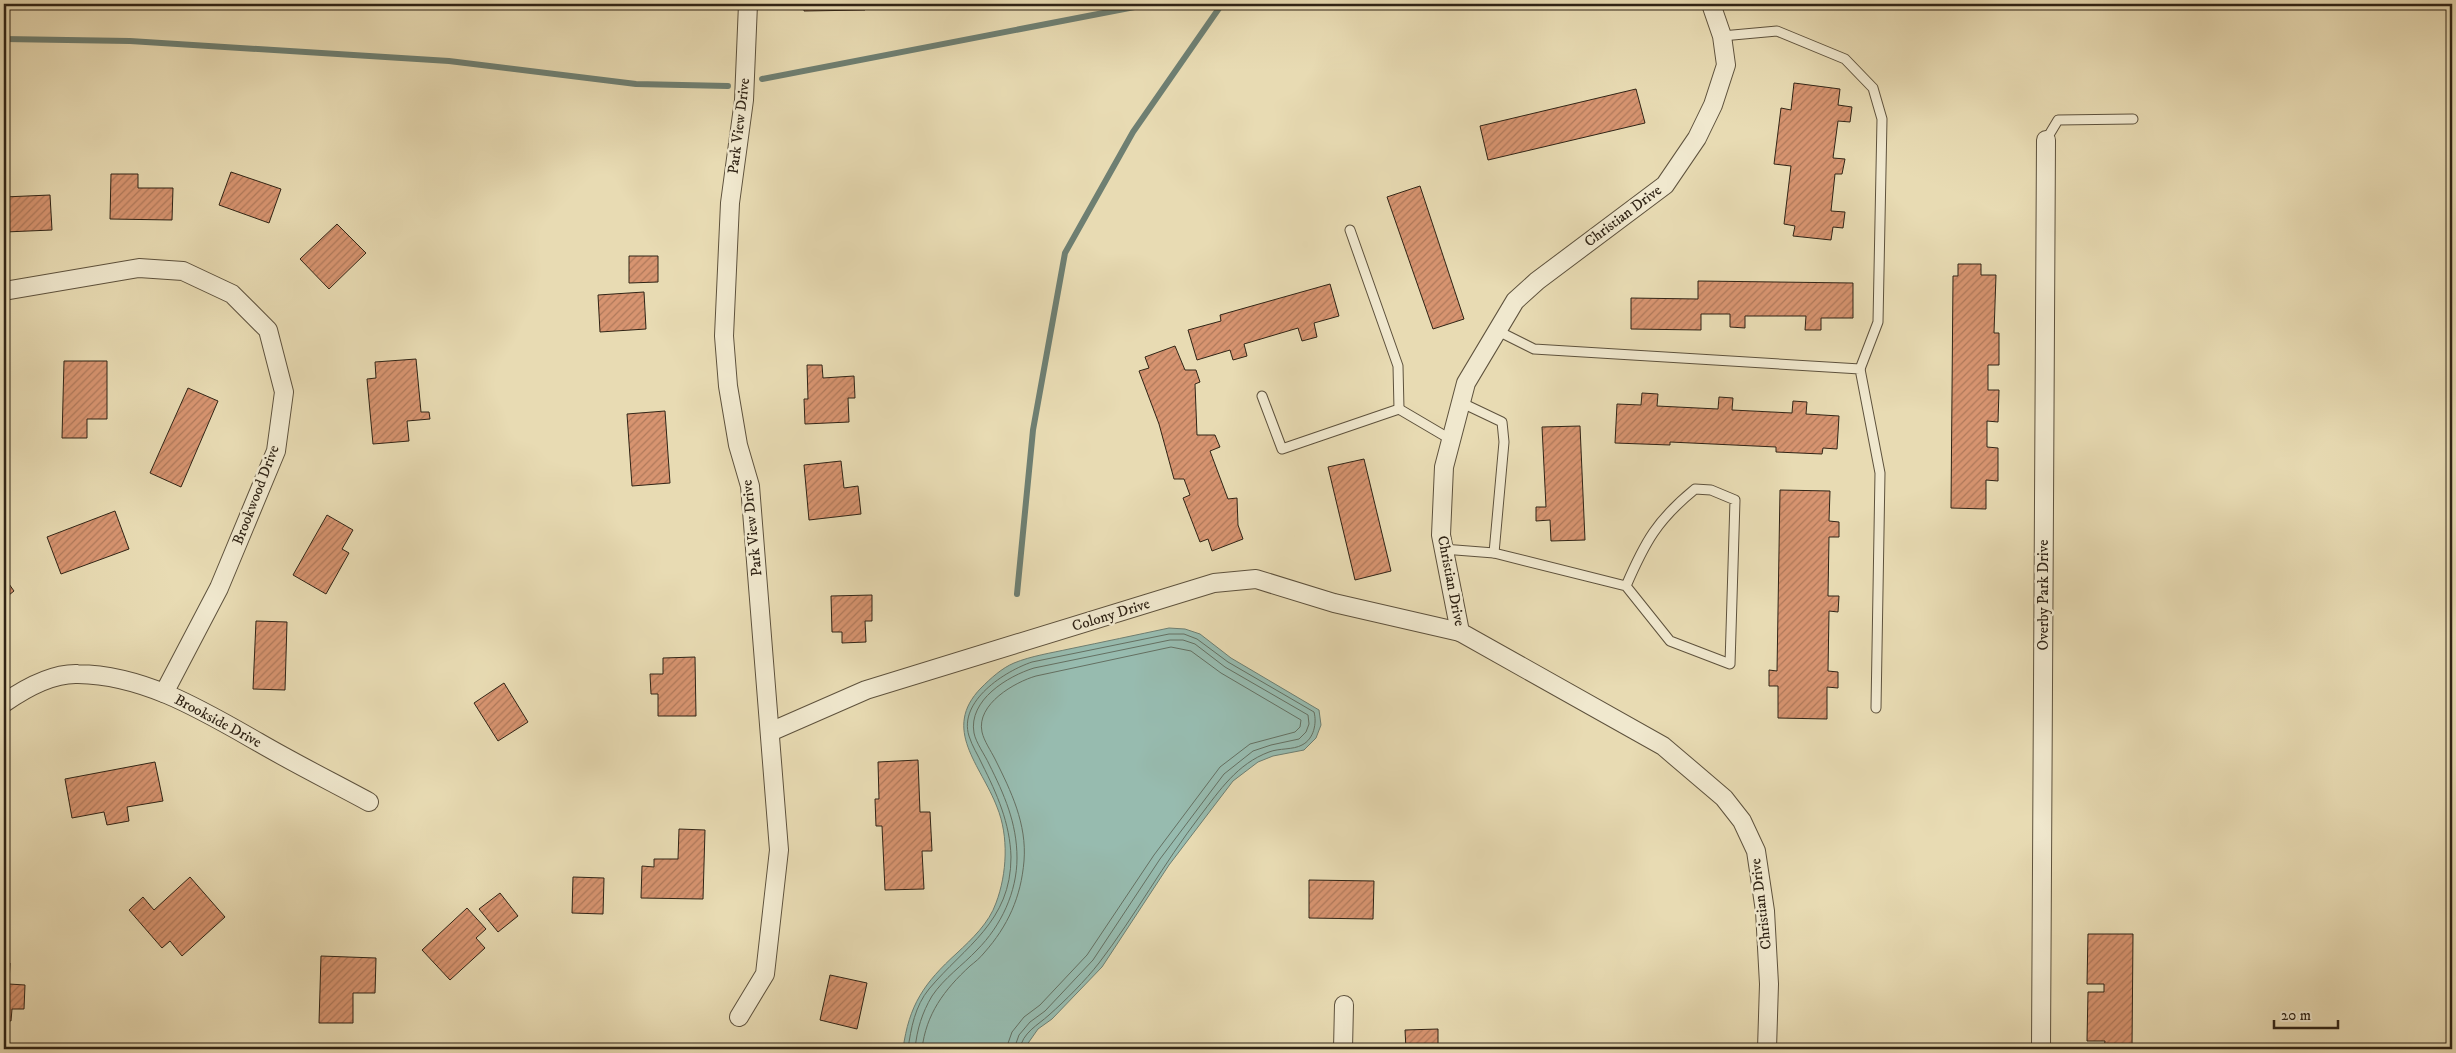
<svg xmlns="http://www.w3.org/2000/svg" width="2456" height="1053" viewBox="0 0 2456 1053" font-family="'IM FELL DW Pica',serif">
<defs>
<pattern id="building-hatch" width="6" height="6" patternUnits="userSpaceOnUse" patternTransform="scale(1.25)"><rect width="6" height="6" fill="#d79470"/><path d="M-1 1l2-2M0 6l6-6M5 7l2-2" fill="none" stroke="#af795b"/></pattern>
</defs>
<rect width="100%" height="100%" fill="#e8dbb3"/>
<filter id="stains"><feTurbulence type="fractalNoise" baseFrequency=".004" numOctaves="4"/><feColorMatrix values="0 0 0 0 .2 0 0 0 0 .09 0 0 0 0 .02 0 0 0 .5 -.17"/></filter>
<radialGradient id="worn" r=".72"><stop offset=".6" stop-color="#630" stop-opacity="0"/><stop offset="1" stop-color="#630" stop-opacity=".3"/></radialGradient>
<path fill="#97bbaf" stroke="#6e7f72" d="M1169,628L1185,629L1200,634L1231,658L1319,710L1321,725L1316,738L1304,750L1273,756L1258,762L1233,781L1169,865L1102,967L1052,1019L1038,1029L1024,1049H903C909,1005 924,983 957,953C972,939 989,923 996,903C1007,874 1009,836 997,807C981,765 941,729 981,688C991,678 1002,668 1014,663C1031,656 1051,653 1069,649C1103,642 1136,635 1169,628Z"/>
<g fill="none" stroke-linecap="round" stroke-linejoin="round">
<g stroke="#647062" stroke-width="1">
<path d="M908,1049C911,1028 915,1006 929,989C965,946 1011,922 1011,857C1010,823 997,794 982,764C978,755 972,746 969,736C958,701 1005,671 1032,662L1169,634H1184L1197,639L1228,662L1314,712C1317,723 1314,739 1302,745C1293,750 1279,748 1269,752C1237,764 1220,790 1200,816C1164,863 1135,916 1099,963C1085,981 1066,1000 1049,1015C1038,1025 1022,1033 1020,1049"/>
<path d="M915,1049C917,1029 922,1013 932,996C944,978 963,965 977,950C1001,926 1017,892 1017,858C1017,823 1004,794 989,764C985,755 976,743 974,733C968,700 1008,676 1034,668L1170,640H1183L1195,644L1225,667L1308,715L1309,724L1306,732L1299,739L1271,745L1253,751L1224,774L1160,859L1093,960L1045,1011L1030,1022L1019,1035L1014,1049"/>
<path d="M922,1049C926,1014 944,990 970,966C975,962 980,958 984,953C1008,926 1021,897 1024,861C1027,824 1011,791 995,759C991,751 984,741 982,732C976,704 1015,682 1036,676L1171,647L1191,651L1221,673L1301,720L1300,727L1295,732L1250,744L1220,767L1154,855L1087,955L1040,1005L1024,1017L1012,1032L1006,1049"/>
</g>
<g stroke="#6e7f72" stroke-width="6">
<polyline points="4,39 130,41 449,61 636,84 728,86"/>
<polyline points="762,79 1150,4"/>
<polyline points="1017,594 1033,430 1065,253 1133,132 1222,4"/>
</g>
</g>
<g fill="url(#building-hatch)" stroke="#302416">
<polygon points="804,4 865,4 865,10 804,11"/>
<polygon points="1794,83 1840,89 1838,105 1852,107 1850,122 1838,121 1833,158 1845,159 1842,174 1835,174 1831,211 1845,212 1843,228 1833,227 1831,240 1793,236 1795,226 1784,224 1791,166 1774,164 1781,108 1791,110"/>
<polygon points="1636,89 1645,123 1488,160 1480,126"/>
<polygon points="231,172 281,189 269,223 219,205"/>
<polygon points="111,174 138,174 138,188 173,188 172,220 110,219"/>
<polygon points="1420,186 1464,319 1433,329 1387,197"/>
<polygon points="50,195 52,230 5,232 4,197"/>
<polygon points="337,224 366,253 329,289 300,259"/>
<polygon points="629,256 658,256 658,282 629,283"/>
<polygon points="1958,264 1981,264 1981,275 1996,275 1994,333 1999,333 1999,365 1988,365 1988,390 1999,390 1998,422 1987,421 1987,447 1998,448 1998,481 1986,480 1986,509 1951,508 1953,276 1958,276"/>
<polygon points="1698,281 1853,283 1853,318 1821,318 1821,330 1805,330 1806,316 1745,316 1745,328 1730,327 1730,314 1701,314 1701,330 1631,329 1631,298 1698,299"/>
<polygon points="1330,284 1339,316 1314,323 1317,337 1302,341 1298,328 1244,344 1247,356 1233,360 1230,350 1197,360 1188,330 1221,321 1220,315"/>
<polygon points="644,292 646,329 600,332 598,295"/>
<polygon points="1175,346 1185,370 1196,370 1200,382 1195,384 1197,435 1215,435 1220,447 1210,451 1228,499 1237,498 1238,525 1243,539 1212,551 1208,539 1200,542 1183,498 1190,495 1184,479 1174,479 1159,424 1139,371 1149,368 1145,357"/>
<polygon points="416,359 421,412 429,412 430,419 407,421 409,441 373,444 367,379 376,378 375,362"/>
<polygon points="64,361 107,361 107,419 87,419 87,438 62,438"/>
<polygon points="807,365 822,365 823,378 854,376 855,398 848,398 849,422 805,424 804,399 808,399"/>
<polygon points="188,388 218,401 181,487 150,473"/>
<polygon points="1642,393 1658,394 1657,406 1718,409 1719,397 1733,398 1732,410 1792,413 1793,401 1807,402 1806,414 1839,416 1837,449 1823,448 1822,454 1776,452 1776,447 1670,442 1670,445 1615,443 1617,404 1641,405"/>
<polygon points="665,411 670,483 632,486 627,414"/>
<polygon points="1580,426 1585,540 1551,541 1550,520 1536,521 1536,507 1546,507 1542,427"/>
<polygon points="1364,459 1391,571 1355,580 1328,467"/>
<polygon points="841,461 844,488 858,486 861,514 809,520 804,465"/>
<polygon points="1780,490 1830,491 1829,521 1839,522 1839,537 1829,537 1828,596 1839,596 1838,612 1829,611 1828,671 1838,672 1838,688 1827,687 1827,719 1778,718 1778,686 1769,686 1769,670 1777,671"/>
<polygon points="115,511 129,549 61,574 47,537"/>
<polygon points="327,515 353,530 342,549 349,553 326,594 293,575"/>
<polygon points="4,577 14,591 4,599"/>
<polygon points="872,595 872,621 865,621 866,642 842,643 842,632 832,632 831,596"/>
<polygon points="256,621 287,622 285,690 253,689"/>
<polygon points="695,657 696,716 658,716 658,694 651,694 650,674 663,674 663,658"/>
<polygon points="504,683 528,722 498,741 474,703"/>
<polygon points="918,760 920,812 930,812 932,851 922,851 924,889 885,890 882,826 876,826 875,799 879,799 878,762"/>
<polygon points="155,762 163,801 127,807 129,821 107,825 104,812 72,818 65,779"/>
<polygon points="4,805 7,805 5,867 4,867"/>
<polygon points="679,829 705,830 703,899 641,898 642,866 654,867 654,859 678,859"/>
<polygon points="190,877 225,917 182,956 170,941 162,948 129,910 143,897 154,910"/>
<polygon points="573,877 604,878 603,914 572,913"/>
<polygon points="1309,880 1374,881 1373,919 1309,918"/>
<polygon points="500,893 518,916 498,932 479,909"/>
<polygon points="467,908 486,929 476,938 485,948 450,980 422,950"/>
<polygon points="2088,934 2133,934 2132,1049 2104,1049 2105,1041 2087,1041 2088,992 2104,992 2104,984 2087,984"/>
<polygon points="321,956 376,958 375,993 353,993 353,1023 319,1023"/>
<polygon points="4,963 10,963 9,984 25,985 24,1009 12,1009 11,1021 4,1020"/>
<polygon points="830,975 867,983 857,1029 820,1020"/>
<polygon points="1438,1029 1438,1049 1406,1049 1405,1030"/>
</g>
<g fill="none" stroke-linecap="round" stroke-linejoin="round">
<defs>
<g id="lane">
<polyline points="1722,36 1777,31 1845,59 1873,88 1882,119 1878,322 1860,369"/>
<polyline points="2046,140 2058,120 2133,119"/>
<polyline points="1350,230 1398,366 1399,409"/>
<polyline points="1496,330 1534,349 1860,369 1880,473 1876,708"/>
<polyline points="1262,396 1282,449 1399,409 1450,439"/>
<polyline points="1460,402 1502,422 1504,442 1494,553"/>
<path d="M1443,549L1494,553L1626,586L1670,641L1730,664L1735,500L1711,490L1695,489C1657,520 1645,542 1626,586"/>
</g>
<g id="street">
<polyline points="1711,4 1722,36 1726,65 1713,105 1697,138 1665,185 1537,281 1515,301 1466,383 1444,467 1441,535 1460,632 1663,746 1724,798 1742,821 1756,851 1765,911 1769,984 1767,1049"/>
<polyline points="4,291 139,268 183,271 232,294 268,330 284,392 276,451 219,588 164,693"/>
<path d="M4,703C24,689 52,673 78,674C144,675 202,710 258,742C294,763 332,782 369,802"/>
<polyline points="770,732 866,690 1214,583 1256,579 1334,603 1460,632"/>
<polyline points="739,1017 765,974 779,850 750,486 738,445 728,386 724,336 730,203 744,100 748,4"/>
<polyline points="1343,1049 1344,1005"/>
<polyline points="2041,1049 2046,140"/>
</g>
</defs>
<use href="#lane" stroke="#5e523d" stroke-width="11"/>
<use href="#street" stroke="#5e523d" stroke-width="20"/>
<use href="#lane" stroke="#f0e8ce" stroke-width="9"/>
<use href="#street" stroke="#f0e8ce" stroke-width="18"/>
</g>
<g text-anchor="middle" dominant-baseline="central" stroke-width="5" stroke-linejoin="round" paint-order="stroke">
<g font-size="15" fill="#302416" stroke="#f0e8ce">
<text transform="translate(739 126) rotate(-83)">Park View Drive</text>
<text transform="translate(1623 216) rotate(-37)">Christian Drive</text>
<text transform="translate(256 495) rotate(-69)">Brookwood Drive</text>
<text transform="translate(752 528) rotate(-96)">Park View Drive</text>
<text transform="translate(1451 581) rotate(79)">Christian Drive</text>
<text transform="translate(2043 595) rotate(-90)">Overby Park Drive</text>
<text transform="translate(1111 615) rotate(-17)">Colony Drive</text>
<text transform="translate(218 721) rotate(28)">Brookside Drive</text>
<text transform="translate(1761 904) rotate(-97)">Christian Drive</text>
</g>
</g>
<rect width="2456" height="1053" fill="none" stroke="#e8dbb3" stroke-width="20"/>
<rect x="5" y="5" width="2446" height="1043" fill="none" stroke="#302416" stroke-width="2.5"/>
<rect x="10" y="10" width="2436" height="1033" fill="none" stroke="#302416"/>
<path d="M2274 1020v8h64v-8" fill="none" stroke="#302416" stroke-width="2.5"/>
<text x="2281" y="1020" font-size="15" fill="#302416" stroke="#f0e8ce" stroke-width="4" paint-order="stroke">20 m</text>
<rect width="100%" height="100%" filter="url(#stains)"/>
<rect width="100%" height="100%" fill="url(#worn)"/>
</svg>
